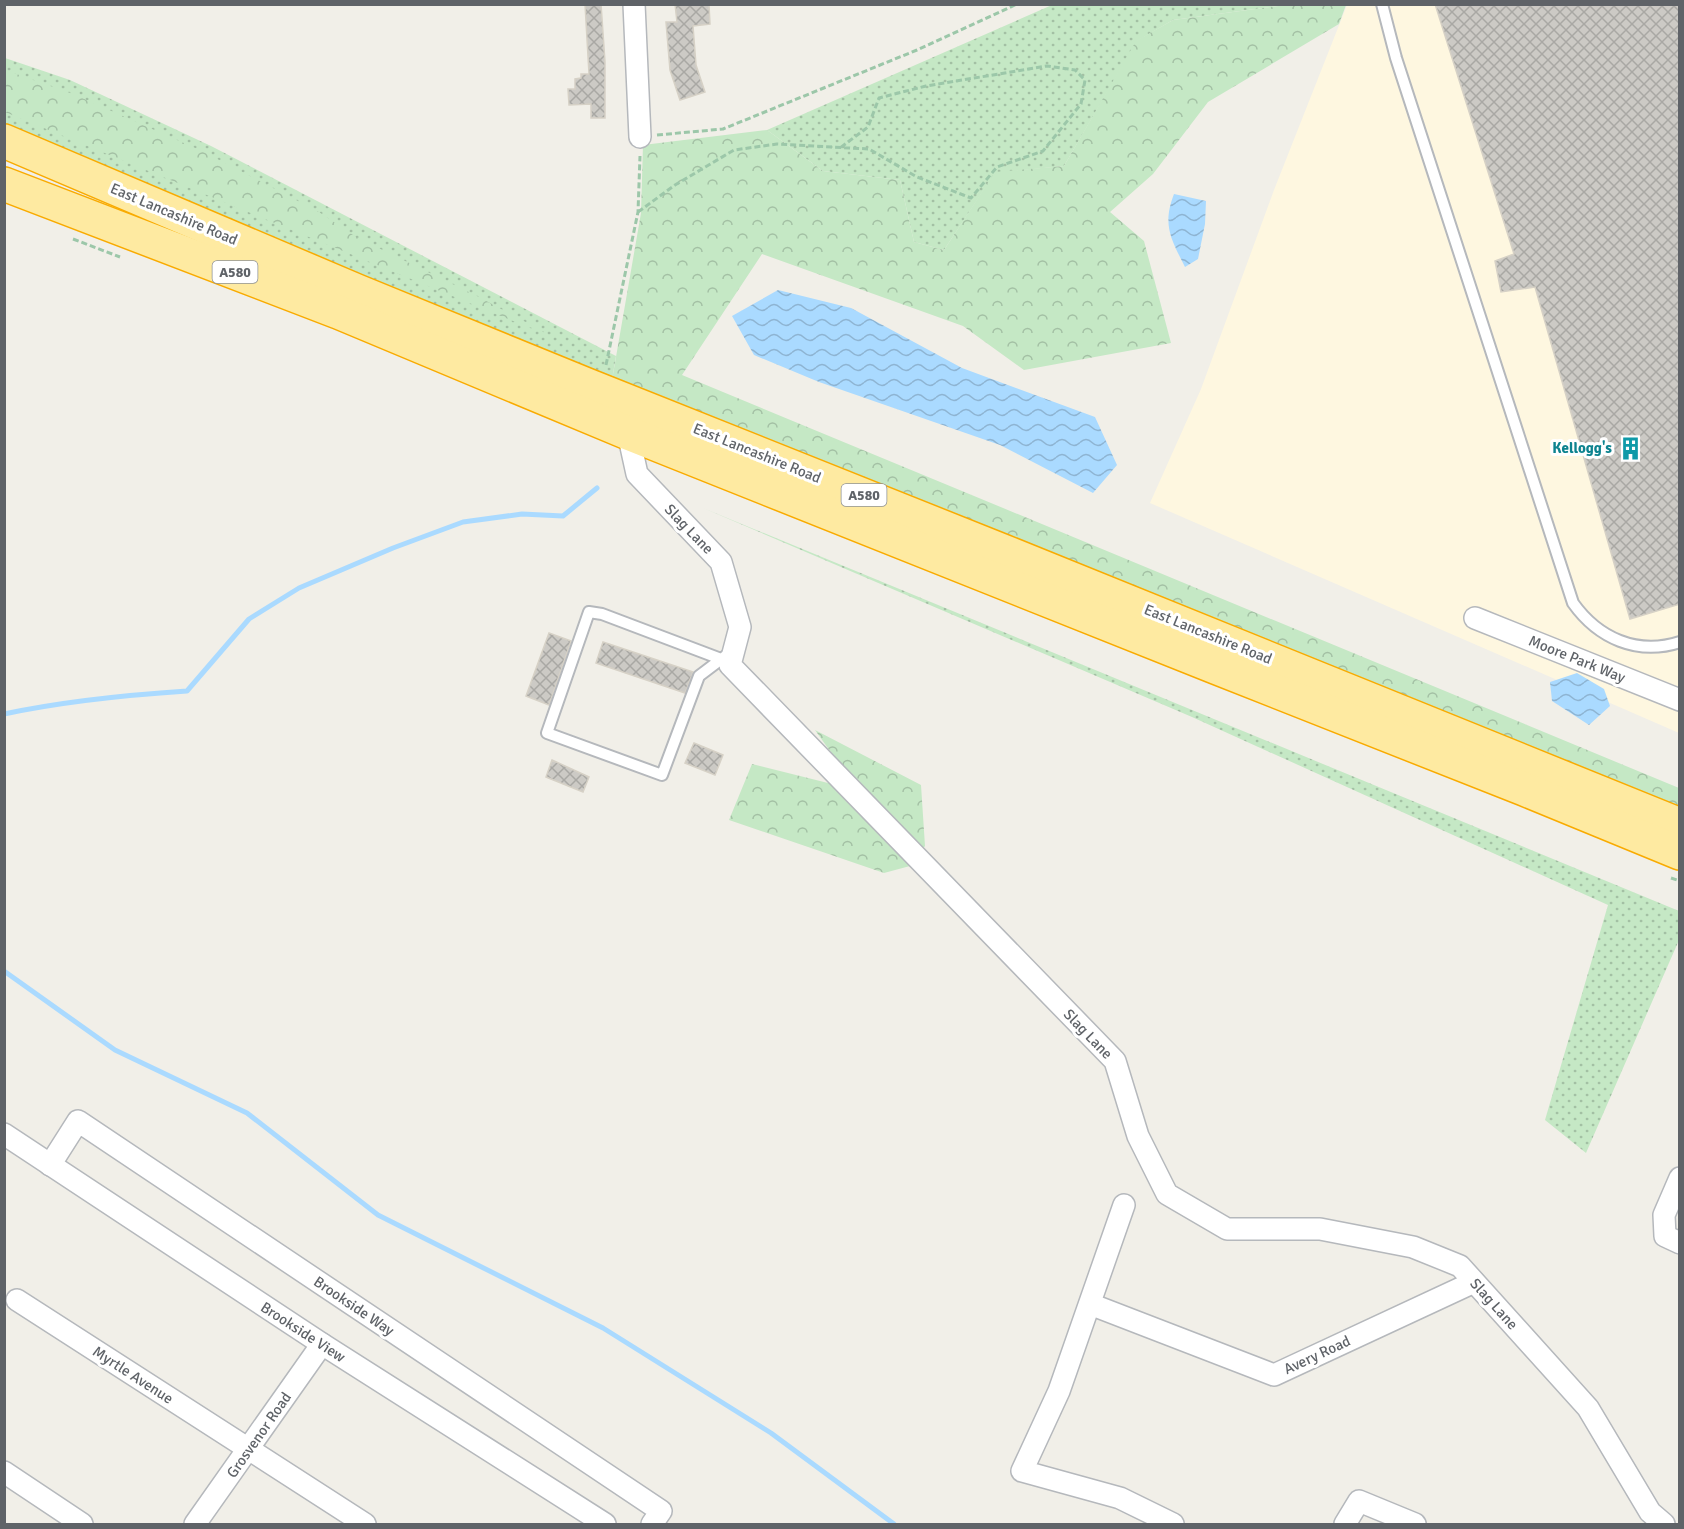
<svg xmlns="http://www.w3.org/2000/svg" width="1684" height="1529" viewBox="0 0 1684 1529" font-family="Signika,sans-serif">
<defs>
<pattern id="grass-dots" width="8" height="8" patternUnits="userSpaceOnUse" patternTransform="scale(1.5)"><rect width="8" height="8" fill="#c5e8c5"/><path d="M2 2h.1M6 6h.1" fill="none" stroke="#a3c0a4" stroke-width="1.8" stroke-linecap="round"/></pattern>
<pattern id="forest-crowns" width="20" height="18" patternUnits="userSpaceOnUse" patternTransform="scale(1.5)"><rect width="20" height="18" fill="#c5e8c5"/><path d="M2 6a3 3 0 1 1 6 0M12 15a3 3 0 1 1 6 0" fill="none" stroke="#a3c0a4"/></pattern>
<pattern id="water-waves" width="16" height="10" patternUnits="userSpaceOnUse" patternTransform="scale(1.5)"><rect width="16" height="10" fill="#aadaff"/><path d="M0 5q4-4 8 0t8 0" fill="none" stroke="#8eb4d2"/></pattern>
<pattern id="building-cross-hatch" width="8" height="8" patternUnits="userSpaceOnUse" patternTransform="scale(1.5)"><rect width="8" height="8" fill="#cccac5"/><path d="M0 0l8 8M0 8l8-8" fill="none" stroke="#a9a8a4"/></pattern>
</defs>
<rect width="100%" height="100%" fill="#f1efe8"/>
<polygon fill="#fef7e0" points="1347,5 1679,5 1679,733 1150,503 1201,389 1274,190"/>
<g fill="url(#grass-dots)">
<polygon points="1052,5 1286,5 1173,20 1137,41 1064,166 995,173 944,250 914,242 900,180 823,171 767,130"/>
<polygon points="5,58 70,80 211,146 616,356 612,380 5,128"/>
<polygon points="703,508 1679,911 1679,940 1586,1153 1545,1120 1608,905 1192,717"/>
</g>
<g fill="url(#forest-crowns)">
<polygon points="1286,5 1346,5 1339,24 1208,102 1153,174 1110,212 1144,241 1171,343 1024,370 963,326 762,254 682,375 1679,788 1679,809 612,380 641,213 643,145 767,130 823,171 900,180 914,242 944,250 995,172 1064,166 1136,41 1173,20"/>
<polygon points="5,70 73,94 202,151 319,212 356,237 477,296 546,333 518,323 5,112"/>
<polygon points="815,730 921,785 925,846 910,866 884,873 729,820 752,764 828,783 842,768"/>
</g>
<g fill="url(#water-waves)">
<path d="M1174,194L1206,201L1205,224L1198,259L1185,267C1171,239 1162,225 1174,194Z"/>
<polygon points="778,290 851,308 962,368 1095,417 1117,465 1093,493 1000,445 819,382 754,355 732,316"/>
<polygon points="1577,673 1604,689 1610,706 1589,725 1552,701 1550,682"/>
</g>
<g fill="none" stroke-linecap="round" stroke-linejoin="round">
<g stroke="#aadaff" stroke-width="5">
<path d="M4,714C65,701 126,695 187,691L249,619L299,588L393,548L463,522L522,514L563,516L597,488"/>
<polyline points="4,971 115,1050 247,1113 378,1215 603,1328 771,1433 894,1524"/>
</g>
</g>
<g fill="url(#building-cross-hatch)" stroke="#d6d1c6" stroke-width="1.5">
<polygon points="585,4 601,4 605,62 605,118 591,118 591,104 569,105 568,89 575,89 575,79 581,78 581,74 589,74"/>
<polygon points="675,4 709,5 710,24 693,26 696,65 705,92 680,100 670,70 666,22 677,22"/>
<polygon points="1435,4 1680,4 1680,604 1630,619 1535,287 1501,292 1495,261 1514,254"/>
<polygon points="549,633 571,641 549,705 526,696"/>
<polygon points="603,642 693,672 685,693 596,663"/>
<polygon points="694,743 723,755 715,775 685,763"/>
<polygon points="552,760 589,777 583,792 546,777"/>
</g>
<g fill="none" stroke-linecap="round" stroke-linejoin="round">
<defs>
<g id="service">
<path d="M1382,4L1396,58L1573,603C1598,638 1637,656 1680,642"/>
<polyline points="721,659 602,614 589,612 547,733 662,775 699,676 732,651"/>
</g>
<g id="minor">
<polyline points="634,4 640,137"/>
<polyline points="628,433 637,474 721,562 740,627 730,665 1115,1061 1138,1136 1167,1194 1227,1229 1320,1229 1413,1247 1460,1266 1588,1408 1650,1512 1664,1524"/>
<polyline points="1475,618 1680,700"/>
<polyline points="4,1134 322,1344 605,1524"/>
<polyline points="50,1165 78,1121 661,1511 652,1524"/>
<polyline points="1680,1178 1664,1215 1665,1236 1680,1243"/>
<polyline points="1124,1205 1059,1391 1022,1471 1120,1498 1173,1524"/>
<polyline points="17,1300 365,1524"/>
<polyline points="1090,1304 1274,1375 1474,1282"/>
<polyline points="4,1472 82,1524"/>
<polyline points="195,1524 322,1344"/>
<polyline points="1345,1524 1359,1501 1415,1524"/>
</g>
<g id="trunk">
<polyline points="4,141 357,291 587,385 1003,551 1680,825"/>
<polyline points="4,184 338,312 628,433 1215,667 1524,789 1680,853"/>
</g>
</defs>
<use href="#service" stroke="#b5b8bc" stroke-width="14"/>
<use href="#minor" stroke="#b5b8bc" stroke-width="24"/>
<use href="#trunk" stroke="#f9ab00" stroke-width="36"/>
<g stroke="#9cc7a9" stroke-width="3" stroke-dasharray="6 3" stroke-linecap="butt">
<polyline points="657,135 723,129 917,50 1017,4"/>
<polyline points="638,212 675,185 734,150 777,144 869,149 917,177 971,198 997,167 1043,151 1081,104 1085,80 1075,70 1047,66 926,86 879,98 868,127 840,148"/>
<polyline points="73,239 120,257"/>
<polyline points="606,365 638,212 640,156"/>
<polyline points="1671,878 1680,881"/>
</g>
<use href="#service" stroke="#fff" stroke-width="10"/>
<use href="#minor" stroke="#fff" stroke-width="21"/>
<use href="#trunk" stroke="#feeaa1" stroke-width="33"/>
</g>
<defs>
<symbol id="building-bare" viewBox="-9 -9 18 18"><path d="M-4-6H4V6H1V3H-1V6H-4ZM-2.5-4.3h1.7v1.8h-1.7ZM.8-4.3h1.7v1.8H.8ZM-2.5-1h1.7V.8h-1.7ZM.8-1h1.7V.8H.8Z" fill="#0f9aa8" stroke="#fff" stroke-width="2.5" paint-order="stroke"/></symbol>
</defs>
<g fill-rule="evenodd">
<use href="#building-bare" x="1614" y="432" width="33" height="33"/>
</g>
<g text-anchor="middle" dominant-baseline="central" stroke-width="6" stroke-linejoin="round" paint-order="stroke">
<g fill="#fff" stroke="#8f9295" stroke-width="1.5">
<rect x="212.5" y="261" width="45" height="22" rx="4.5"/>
<rect x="841.5" y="484" width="45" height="22" rx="4.5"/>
</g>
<g font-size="14" font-weight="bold" fill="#5f6368">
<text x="235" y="272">A580</text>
<text x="864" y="495">A580</text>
</g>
<g font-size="15" fill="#5f6368" stroke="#fff">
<text transform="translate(174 214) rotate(23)">East Lancashire Road</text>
<text transform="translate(757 453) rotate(22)">East Lancashire Road</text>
<text transform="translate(689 529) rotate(46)">Slag Lane</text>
<text transform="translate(1208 634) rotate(22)">East Lancashire Road</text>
<text transform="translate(1577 659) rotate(22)">Moore Park Way</text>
<text transform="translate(1088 1034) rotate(46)">Slag Lane</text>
<text transform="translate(1494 1304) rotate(48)">Slag Lane</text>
<text transform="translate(354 1306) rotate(34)">Brookside Way</text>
<text transform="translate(303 1332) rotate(33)">Brookside View</text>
<text transform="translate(1317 1355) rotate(-25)">Avery Road</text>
<text transform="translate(133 1375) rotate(33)">Myrtle Avenue</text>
<text transform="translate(259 1435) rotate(-55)">Grosvenor Road</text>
</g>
<g font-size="15" font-weight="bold" fill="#0d838f" stroke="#fff" text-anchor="end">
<text x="1612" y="448">Kellogg's</text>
</g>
</g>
<rect width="1684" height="1529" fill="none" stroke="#5f6368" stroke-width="12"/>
</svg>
